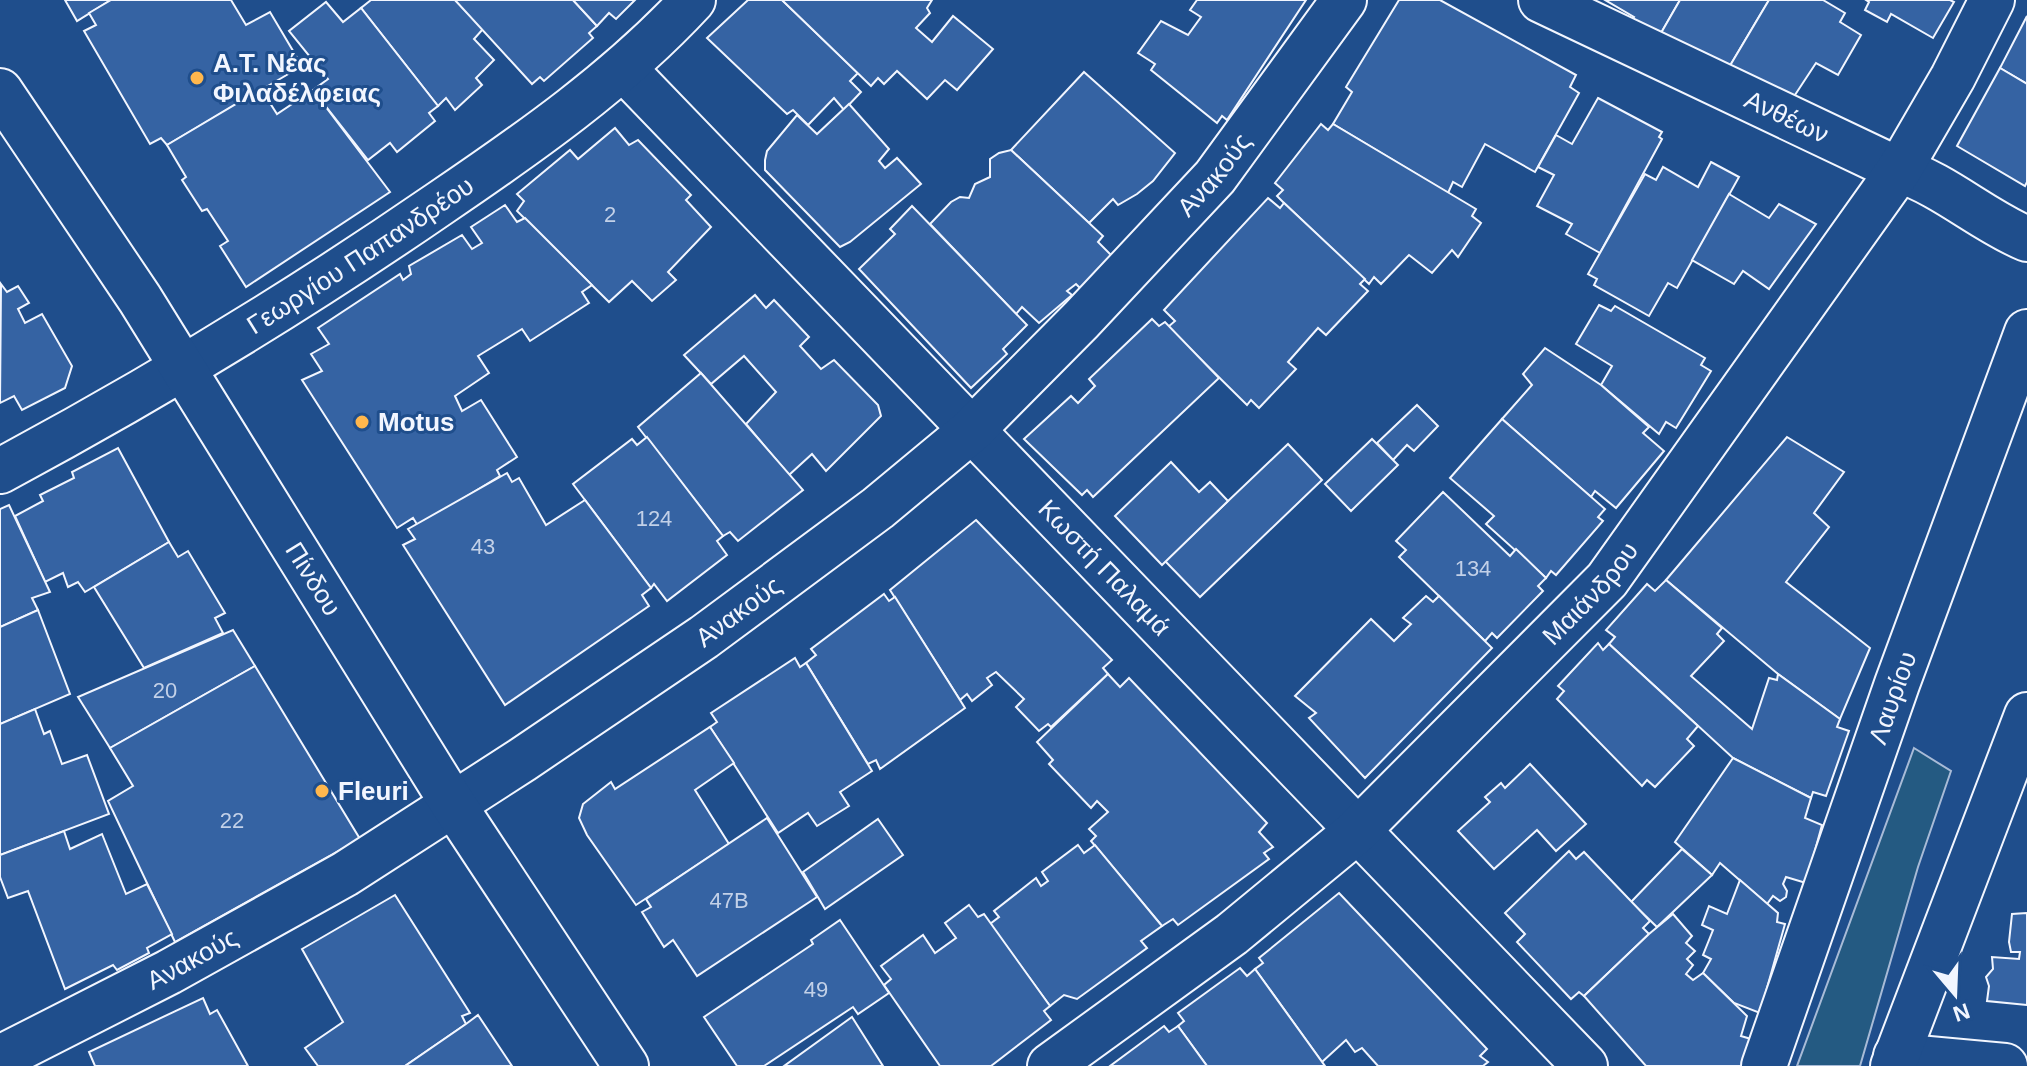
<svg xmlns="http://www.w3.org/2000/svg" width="2027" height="1066" viewBox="0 0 2027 1066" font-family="Helvetica,sans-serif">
<rect width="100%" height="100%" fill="#1f4e8c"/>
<polygon fill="#245a82" stroke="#a8bbd7" stroke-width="2" points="1914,748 1951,771 1918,867 1860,1066 1797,1066"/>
<g fill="#3563a3" stroke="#f2f6ff" stroke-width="2">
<polygon points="65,0 111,0 77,21"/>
<polygon points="111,0 231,0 246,25 270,12 302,66 167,145 161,138 150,144 84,31 96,25 89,13"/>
<polygon points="371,0 455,0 483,29 474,39 494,60 476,78 482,85 455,110 446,98 438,106 361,8"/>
<polygon points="455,0 573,0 597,26 589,33 593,38 544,81 540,77 532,84"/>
<polygon points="573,0 635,0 616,19 609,13 597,26"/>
<polygon points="748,0 782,0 858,73 850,81 861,92 844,110 834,98 808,125 793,110 787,114 707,38"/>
<polygon points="782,0 932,0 927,8 930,13 916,28 932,42 953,16 993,49 957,90 945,80 927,99 897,71 884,84 878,78 871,86"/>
<polygon points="1197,0 1306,0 1227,120 1222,116 1217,123 1151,70 1155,64 1138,53 1161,21 1188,35 1201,17 1190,10"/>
<polygon points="1399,0 1440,0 1576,75 1570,87 1579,93 1535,172 1485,144 1462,187 1453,182 1448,193 1333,124 1352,92 1346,87"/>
<polygon points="1605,0 1680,0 1661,33 1656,30 1651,38 1628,25 1634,17"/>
<polygon points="1680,0 1769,0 1728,69 1661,33"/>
<polygon points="1769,0 1823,0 1845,13 1840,22 1861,35 1838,75 1816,63 1791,101 1728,69"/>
<polygon points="1866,0 1950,0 1954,2 1933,38 1891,14 1887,22 1865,10 1869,2"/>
<polygon points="326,2 343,22 361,8 438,106 429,113 435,121 397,152 390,143 368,160 313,90 328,79 289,31"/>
<polygon points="2027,16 2027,84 2000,68"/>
<polygon points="2000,68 2027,84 2027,182 2025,186 1957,146"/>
<polygon points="1084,72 1175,153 1153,181 1137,194 1118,205 1113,199 1089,223 1011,150"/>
<polygon points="261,89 277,114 313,90 390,192 246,287 220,246 228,241 207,209 202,211 182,180 186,177 167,145"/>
<polygon points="1598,98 1662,132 1659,137 1662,139 1600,253 1566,234 1572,224 1537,206 1554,175 1538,167 1556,135 1572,144"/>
<polygon points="849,104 889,149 879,161 885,168 897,158 921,184 850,242 840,247 765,170 765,160 767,151 797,115 817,134"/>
<polygon points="1321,124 1328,130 1333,124 1476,209 1472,216 1481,223 1458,257 1452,250 1432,273 1409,255 1381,284 1374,277 1369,284 1284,203 1277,196 1283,190 1275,183"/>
<polygon points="615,128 629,145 638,140 691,195 686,200 711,227 668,272 676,280 652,301 632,281 609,302 517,211 524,201 517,194 570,150 578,159"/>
<polygon points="1011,150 1103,236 1098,242 1113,257 1080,288 1076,284 1067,291 1072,295 1039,323 1022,307 1016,314 930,224 951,202 960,197 969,198 975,184 990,177 990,159 999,153"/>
<polygon points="1711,162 1739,177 1677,288 1668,283 1649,316 1594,285 1597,279 1588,274 1645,174 1656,180 1663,167 1698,187"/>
<polygon points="1729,194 1769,218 1779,204 1816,224 1769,289 1743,271 1734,284 1692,260"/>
<polygon points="1268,198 1280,208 1284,203 1365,279 1360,284 1368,291 1326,335 1318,328 1288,362 1296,369 1259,408 1251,400 1247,405 1168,327 1175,321 1164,310"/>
<polygon points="505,205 517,222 525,218 592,285 582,292 589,303 530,341 522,329 478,356 489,373 455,396 462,411 481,400 517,457 497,470 500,476 418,526 413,518 397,528 302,380 322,371 311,354 329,344 318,328 400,274 403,280 411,274 409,266 462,235 472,249 482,243 471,227"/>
<polygon points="912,206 1027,325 1003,349 1007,354 971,388 859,269 895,234 890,229"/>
<polygon points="1,284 7,292 18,286 29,303 18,309 25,323 42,314 72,366 65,388 22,410 14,396 0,403"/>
<polygon points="755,295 766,308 774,300 809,337 800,346 821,369 834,360 878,405 881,416 826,471 812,454 789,475 746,424 776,392 744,356 711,384 684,355"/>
<polygon points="1599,305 1611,311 1615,306 1705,358 1701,365 1711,371 1676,428 1666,422 1659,434 1601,385 1612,366 1576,344"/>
<polygon points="1152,319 1159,326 1165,322 1219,378 1093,497 1087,490 1082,495 1024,439 1071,396 1078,403 1095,386 1089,379"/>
<polygon points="1545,348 1601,385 1649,427 1643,433 1664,451 1616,508 1595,491 1591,497 1502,419 1532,385 1523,374"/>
<polygon points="701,373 803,490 738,541 730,532 723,536 638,427"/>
<polygon points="1417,405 1438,426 1414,451 1407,445 1393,460 1377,443"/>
<polygon points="1502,419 1605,509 1598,517 1603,521 1556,575 1551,571 1546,578 1486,524 1494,516 1450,478"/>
<polygon points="647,437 723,536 717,541 727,555 667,601 654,584 651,588 573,484 632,439 637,445"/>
<polygon points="1787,437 1844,472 1814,513 1829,527 1786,582 1870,648 1840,719 1778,674 1666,580"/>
<polygon points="1372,439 1398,465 1351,511 1325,484"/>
<polygon points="1288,444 1322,480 1200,597 1165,561"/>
<polygon points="118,448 169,542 85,592 78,582 68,587 63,573 45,582 15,516 43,501 40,495 74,478 72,472"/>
<polygon points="1171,462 1199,492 1210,482 1228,501 1162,565 1115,516"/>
<polygon points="507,473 512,482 519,478 546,525 585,500 651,588 642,595 649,606 505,705 403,545 415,539 408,529"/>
<polygon points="1443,492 1510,556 1516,549 1546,578 1538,586 1543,591 1497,638 1492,633 1485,641 1399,557 1406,550 1396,541"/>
<polygon points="9,505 50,592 32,598 38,610 0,627 0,509"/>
<polygon points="976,520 1112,660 1103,668 1108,674 1051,727 1048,724 1039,731 1016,707 1024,699 996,672 987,678 992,685 972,701 967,694 960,700 890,590"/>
<polygon points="169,542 178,557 188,551 225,613 215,618 223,633 144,668 94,587"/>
<polygon points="1666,580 1722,628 1717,634 1724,641 1691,676 1752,729 1769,678 1777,680 1778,674 1840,719 1837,727 1849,731 1826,796 1813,792 1811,798 1733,758 1609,644 1615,637 1606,630 1647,584 1655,591"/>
<polygon points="884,594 889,601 895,597 965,708 880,769 876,760 868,764 806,663 816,655 811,649"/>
<polygon points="1426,596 1433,602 1439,596 1492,648 1365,778 1309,718 1316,713 1295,696 1371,619 1394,641 1411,624 1403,618"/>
<polygon points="38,610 70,694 0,724 0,627"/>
<polygon points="233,630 255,666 110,748 78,697"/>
<polygon points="1598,643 1603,650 1609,644 1698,726 1687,739 1694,746 1655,787 1647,780 1642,786 1557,699 1564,691 1558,686"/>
<polygon points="795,658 800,667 806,663 872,771 840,792 849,806 817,826 808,813 778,833 710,727 717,722 711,713"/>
<polygon points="255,666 360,839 175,942 108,801 133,786 110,748"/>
<polygon points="1108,674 1120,687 1129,678 1267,823 1259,832 1273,847 1264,853 1269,859 1178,925 1173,919 1162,926 1091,841 1096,836 1089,829 1108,812 1097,801 1091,808 1049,764 1053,760 1037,742"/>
<polygon points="35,709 44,734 50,731 62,764 87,755 109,814 0,855 0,724"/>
<polygon points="710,727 734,763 695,790 729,844 636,905 587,835 579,818 583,804 611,782 615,789"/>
<polygon points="1733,758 1811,798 1805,818 1822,825 1806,883 1786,877 1783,884 1787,891 1786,897 1780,901 1773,896 1767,904 1720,863 1712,875 1675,842"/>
<polygon points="1530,764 1586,824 1556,851 1537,830 1494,869 1458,831 1490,802 1485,797 1501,783 1505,788"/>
<polygon points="767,818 817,897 697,976 673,940 664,947 642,912 651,907 646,899"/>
<polygon points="878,819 903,855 825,909 803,872"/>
<polygon points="64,831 70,849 102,834 126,894 147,884 172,934 147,948 149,953 117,970 113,965 65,989 28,891 8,898 0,877 0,855"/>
<polygon points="1078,845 1084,853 1095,845 1162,926 1141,941 1147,948 1077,999 1064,995 1050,1006 990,924 999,917 994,911 1036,878 1041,886 1048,881 1042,872"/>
<polygon points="1682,849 1712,875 1657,927 1631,902"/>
<polygon points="1569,851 1576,859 1584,852 1650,921 1643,928 1649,934 1584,996 1579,992 1571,999 1517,942 1525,934 1505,913"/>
<polygon points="1740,880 1778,913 1777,922 1785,924 1760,1013 1734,1003 1703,973 1711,959 1703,955 1713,930 1702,925 1709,906 1727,914"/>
<polygon points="1339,893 1487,1049 1480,1056 1488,1062 1483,1066 1378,1066 1362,1048 1355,1052 1346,1040 1322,1062 1255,969 1263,963 1259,958"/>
<polygon points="395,895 470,1013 462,1016 466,1024 405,1066 318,1066 305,1048 343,1022 302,949"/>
<polygon points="969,905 978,917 984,914 1050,1006 1044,1011 1051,1020 991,1066 940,1066 884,985 891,979 881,966 923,935 935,953 956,938 945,923"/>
<polygon points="2027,913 2027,1005 1987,1001 1989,986 1986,977 1993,969 1992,957 2019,959 2020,952 2011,952 2009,942 2012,914"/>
<polygon points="1673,914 1692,936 1686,943 1695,951 1687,959 1693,965 1686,974 1693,980 1703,973 1747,1016 1741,1036 1751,1039 1744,1066 1646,1066 1584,996 1649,934"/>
<polygon points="840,920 889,993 858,1014 853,1007 764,1066 737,1066 704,1017 813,944 811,940"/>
<polygon points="1240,968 1247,976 1255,969 1325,1066 1207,1066 1178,1026 1184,1021 1178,1013"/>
<polygon points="203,998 210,1014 217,1010 248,1066 95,1066 89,1052"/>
<polygon points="478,1015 512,1066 405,1066 466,1024"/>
<polygon points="852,1017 883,1066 784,1066"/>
<polygon points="1164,1026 1169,1032 1178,1026 1207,1066 1110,1066"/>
</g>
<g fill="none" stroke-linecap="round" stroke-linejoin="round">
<defs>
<g id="minor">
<path id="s1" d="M1541,0L1899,170C1945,185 1982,220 2027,239"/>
<path id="s2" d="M623,68L1585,1066"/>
<path id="s3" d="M0,471C151,390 298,301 439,204C529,143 619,80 693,0"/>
<polyline points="1896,1056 2005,1066"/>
<path id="s4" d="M0,1058L169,972L345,874L522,760L704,637L878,508L972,430L1081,320L1215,177L1344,0"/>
<path id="s5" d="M1050,1066L1232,934L1357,831L1607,580L1899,170L1953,77L1992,0"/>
<path id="s6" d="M1764,1066L1897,684L2027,332"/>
<polyline points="1893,1066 2027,715"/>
</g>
<g id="major">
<path id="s7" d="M0,91L140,299L453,804L626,1066"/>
</g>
</defs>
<use href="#minor" stroke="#f2f6ff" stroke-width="48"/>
<use href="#major" stroke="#f2f6ff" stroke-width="48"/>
<use href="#minor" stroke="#1f4e8c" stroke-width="44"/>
<use href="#major" stroke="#1f4e8c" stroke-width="44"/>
</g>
<g fill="#ffb74d" stroke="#1f4e8c" stroke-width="3">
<circle cx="197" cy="78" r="8"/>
<circle cx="362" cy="422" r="8"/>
<circle cx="322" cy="791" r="8"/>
</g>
<g text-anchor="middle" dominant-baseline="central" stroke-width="6" stroke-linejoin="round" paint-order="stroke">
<g font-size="22" fill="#c3d1e8">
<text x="610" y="214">2</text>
<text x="654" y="518">124</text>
<text x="483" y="546">43</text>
<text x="1473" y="568">134</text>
<text x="165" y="690">20</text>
<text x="232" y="820">22</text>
<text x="729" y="900">47Β</text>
<text x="816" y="989">49</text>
</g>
<g font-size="26" font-weight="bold" fill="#f2f6ff" stroke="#1f4e8c" text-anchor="start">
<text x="213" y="63">Α.Τ. Νέας<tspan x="213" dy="30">Φιλαδέλφειας</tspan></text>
<text x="378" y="422">Motus</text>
<text x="338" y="791">Fleuri</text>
</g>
<g font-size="26" fill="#f2f6ff" stroke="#1f4e8c">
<text stroke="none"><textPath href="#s1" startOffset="272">Ανθέων</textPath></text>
<text stroke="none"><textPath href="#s4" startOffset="1512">Ανακούς</textPath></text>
<text stroke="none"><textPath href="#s3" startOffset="420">Γεωργίου Παπανδρέου</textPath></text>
<text stroke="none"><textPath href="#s2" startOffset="694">Κωστή Παλαμά</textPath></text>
<text stroke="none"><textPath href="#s7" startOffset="580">Πίνδου</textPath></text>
<text stroke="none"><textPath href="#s5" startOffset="720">Μαιάνδρου</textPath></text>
<text stroke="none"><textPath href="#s4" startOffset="864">Ανακούς</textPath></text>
<text stroke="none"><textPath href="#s6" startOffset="390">Λαυρίου</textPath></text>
<text stroke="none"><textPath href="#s4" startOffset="216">Ανακούς</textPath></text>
</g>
</g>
<g transform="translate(1955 994) rotate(161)" stroke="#1f4e8c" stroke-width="6" paint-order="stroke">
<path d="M0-6L14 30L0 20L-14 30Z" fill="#f2f6ff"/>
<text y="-12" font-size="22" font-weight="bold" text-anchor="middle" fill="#f2f6ff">N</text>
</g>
</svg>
